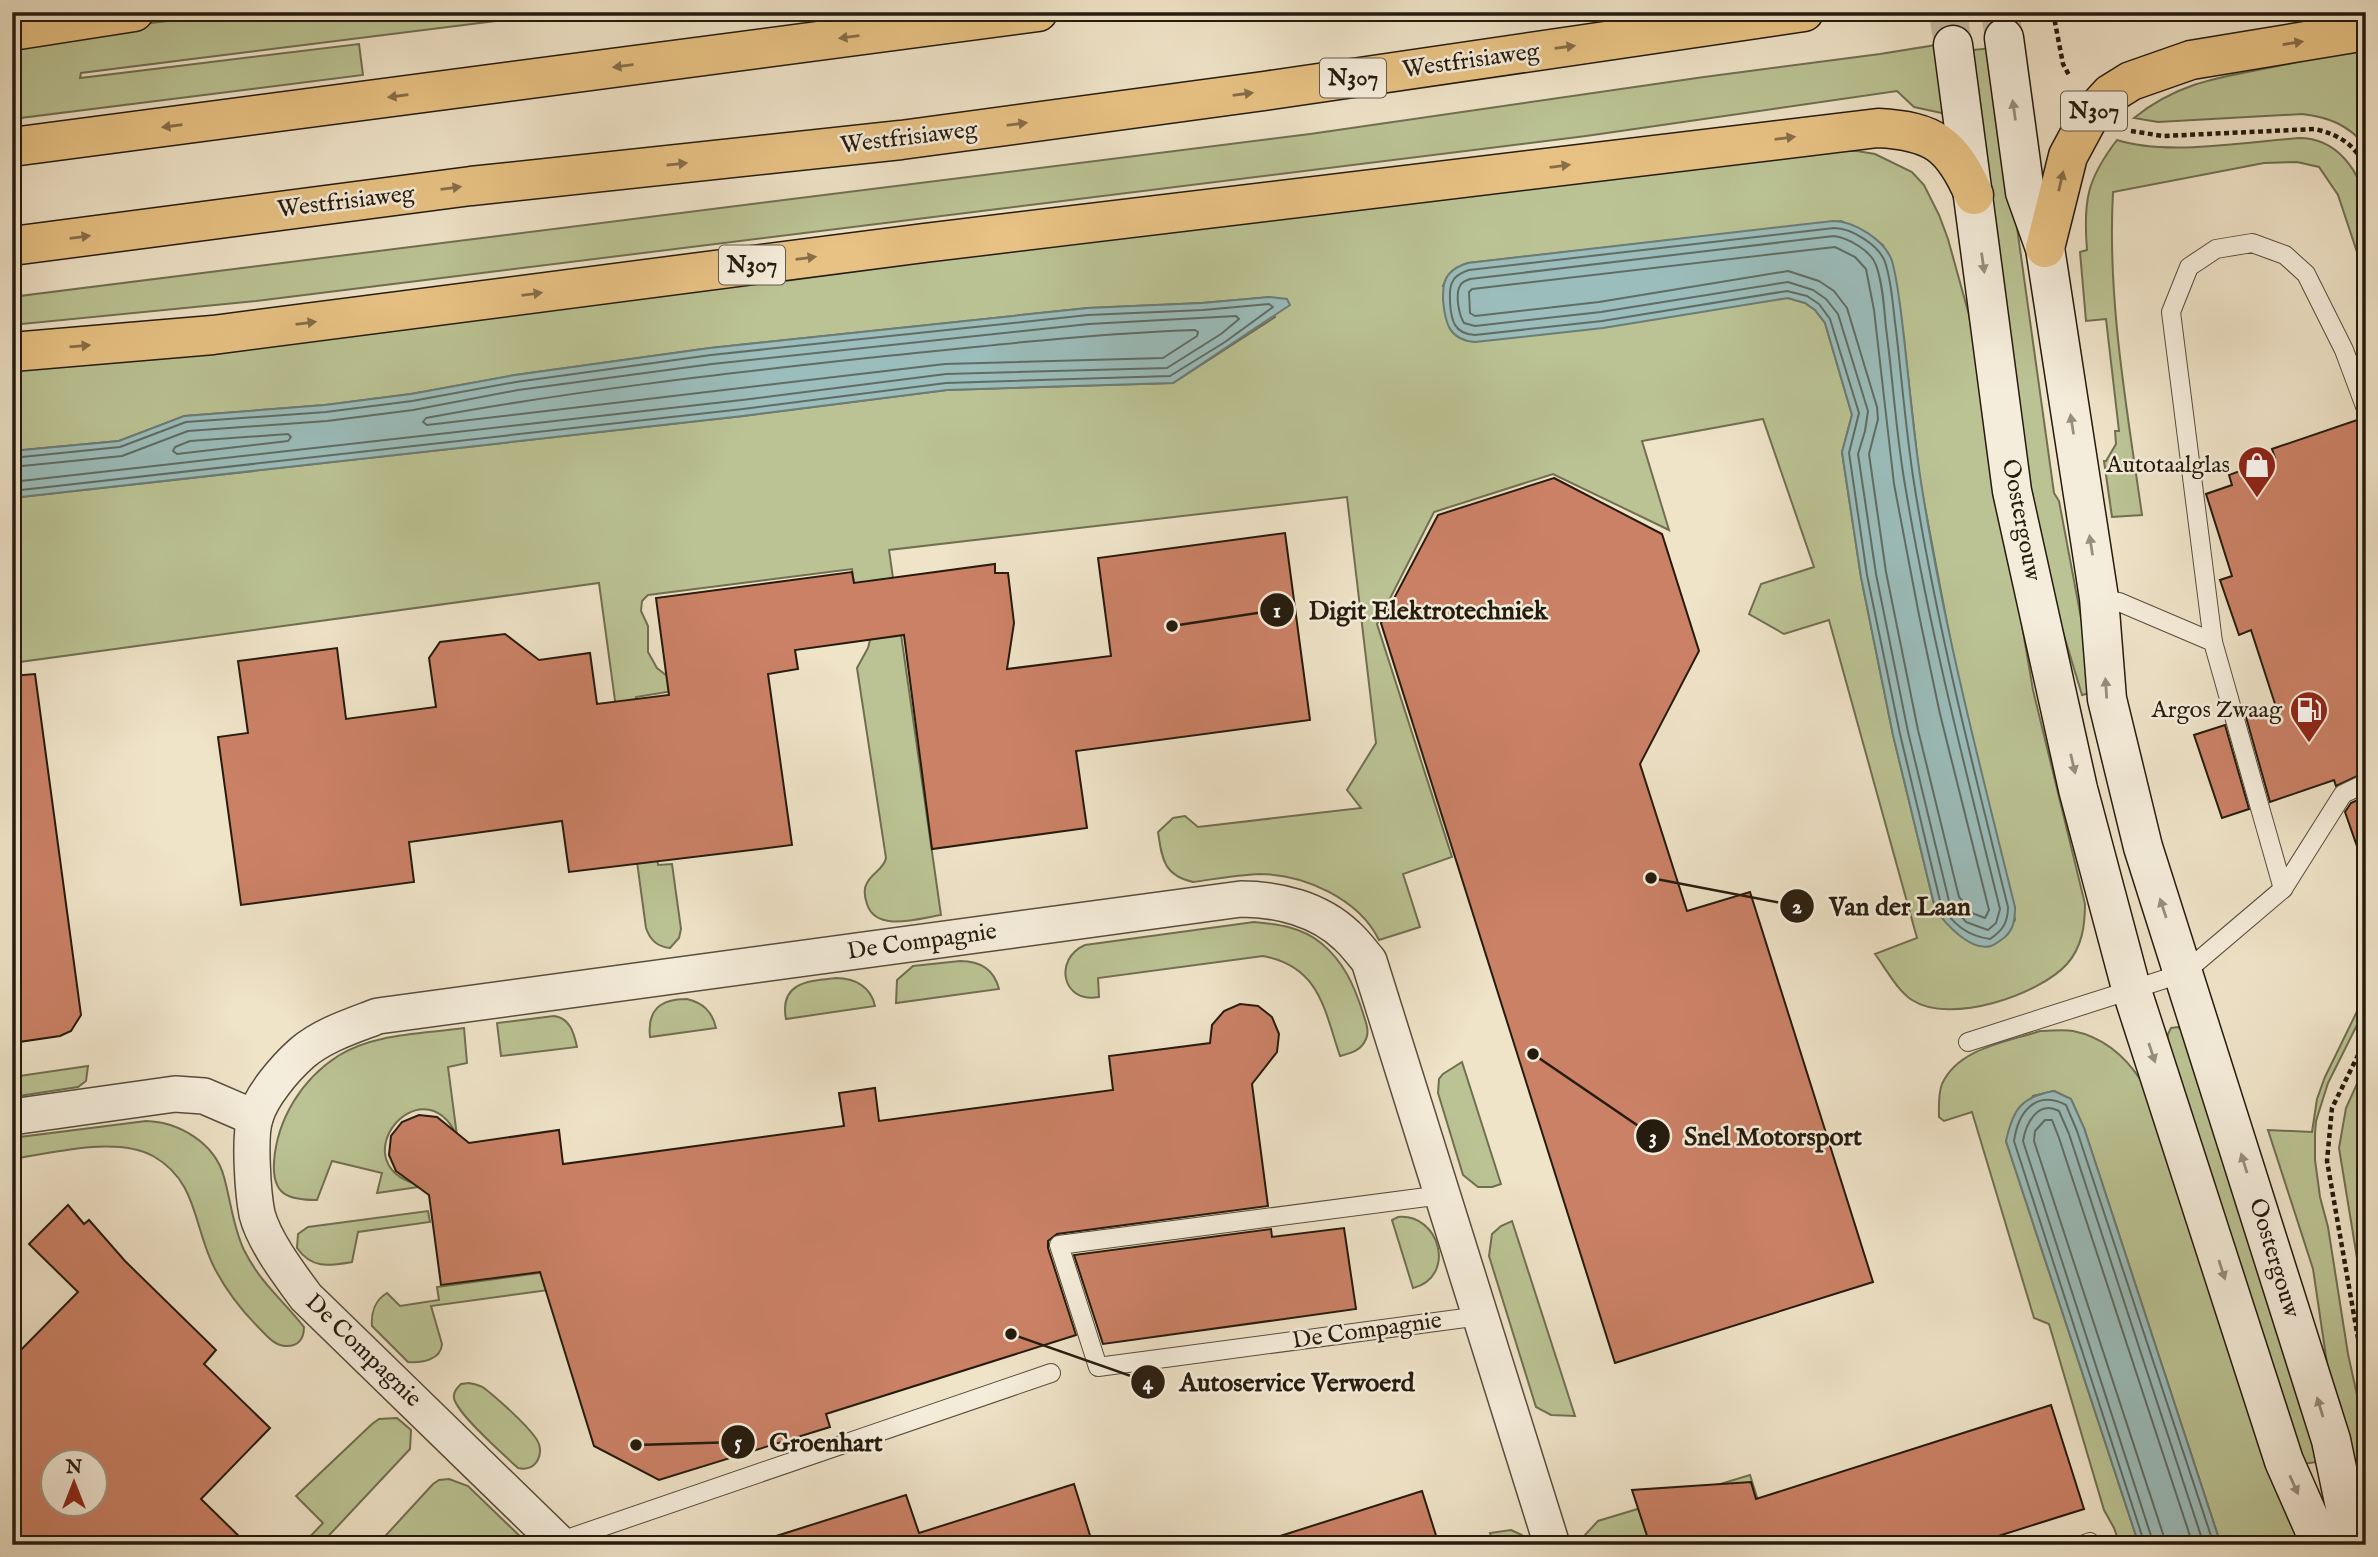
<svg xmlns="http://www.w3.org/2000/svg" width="2378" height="1557" viewBox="0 0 2378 1557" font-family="'IM FELL English',serif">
<rect width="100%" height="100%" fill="#efe3c8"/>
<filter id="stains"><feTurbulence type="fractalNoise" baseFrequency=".00286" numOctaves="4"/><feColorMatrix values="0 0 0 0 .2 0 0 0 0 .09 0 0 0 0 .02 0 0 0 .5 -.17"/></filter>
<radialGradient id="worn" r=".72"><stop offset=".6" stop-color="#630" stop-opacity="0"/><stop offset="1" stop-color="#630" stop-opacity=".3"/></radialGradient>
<g fill="#bbc394" stroke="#706f51" stroke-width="2" fill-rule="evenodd">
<polygon points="243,12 567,12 81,73 80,78 359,44 363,75 12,119 12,46 126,26"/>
<path d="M2366,43V146C2348,125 2329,117 2302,114L2158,122L2134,118C2186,76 2236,76 2297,62C2320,56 2343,50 2366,43Z"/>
<polygon points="1936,45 1946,114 1914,107 1897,91 1586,136 256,301 12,325 12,297 1310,134 1704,77 1880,54"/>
<polygon points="1992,48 2054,493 2059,501 2095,692 2082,695 2037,546 1964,51"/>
<path d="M2299,138C2337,138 2361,171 2366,207C2369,230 2366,256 2366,279L2338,195L2319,167L2297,162L2264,163L2113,192C2107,300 2127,409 2142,515L2112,517L2104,461H2106L2116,444L2115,431H2119L2106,319L2086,321L2080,252L2087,250C2083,201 2087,179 2117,140C2167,156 2246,142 2299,138Z"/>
<path d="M1824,151H1857L1875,154L1912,172L1924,185L1939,215L1948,239L1969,315L2033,690L2085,904C2085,926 2082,947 2067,964C2039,995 1950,1025 1912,1000C1897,990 1886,969 1875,954L1917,938L1829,620L1784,634L1749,614L1761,584L1814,567L1763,419L1642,441L1669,530L1553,474L1434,512L1377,624L1452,857L1403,874L1420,927L1379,940C1359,899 1304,874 1259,874C1237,875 1215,879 1193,882C1163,875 1162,858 1158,832L1173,818L1185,816L1198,827L1361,808L1347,790L1376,743L1347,497L889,550L941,915C920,918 876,933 867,904C865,898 863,889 867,883C872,873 884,869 886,858L857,668L868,648L871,636L858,614L852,569L648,595L642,601L641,611L648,626V652L657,668L671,679L673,691L636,697L658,865L672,864L681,929L679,938L670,948C657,947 650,940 646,928L599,583L12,663V498L743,416L947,390L1173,383L1275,317L1270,297L1202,303L1088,308L710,348L515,375L411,394L325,405L185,416L119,441L12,451V365ZM1841,221L1869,235L1883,245L1900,306L1920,481L1954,660L2015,920L2003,938L1987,946L1974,943L1935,908L1893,735L1861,577L1842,452L1852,415L1825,323L1815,310L1805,303L1788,298L1443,286C1448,273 1454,268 1468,263Z"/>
<path d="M1254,922C1278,924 1301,927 1321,943C1344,962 1354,985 1363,1013C1365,1021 1370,1030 1366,1039C1361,1051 1351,1053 1340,1056C1324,1009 1320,967 1263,956L1098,978L1099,997C1062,1004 1053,959 1085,945Z"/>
<path d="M960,961C980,961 994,969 999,989L896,1003L897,980L913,966Z"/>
<path d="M836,978C855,978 871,987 875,1006L786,1019C779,982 809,981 836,978Z"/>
<polygon points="2366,993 2366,1007 2328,1083 2316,1121 2315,1134 2315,1160 2320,1197 2328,1227 2348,1354 2366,1436 2366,1530 2332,1397 2313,1269 2268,1130 2312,1132 2317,1099 2325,1077"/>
<path d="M687,999C703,1003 712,1011 716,1028L650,1037C647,1010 660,999 687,999Z"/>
<path d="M554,1016C570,1018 574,1033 577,1047L501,1056L497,1023Z"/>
<polygon points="2178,1027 2186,1034 2305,1388 2317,1462 2303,1464 2166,1052 2168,1034 2171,1028"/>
<path d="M464,1028L467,1063L448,1067L457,1136C421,1060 334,1169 425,1186L377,1193L382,1173L332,1161L317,1200C288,1200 272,1195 274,1162C277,1119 302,1079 338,1056C374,1033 423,1034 464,1028Z"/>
<path d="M2040,1031C2051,1031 2063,1029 2073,1031C2103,1037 2126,1057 2142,1082L2305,1545H2221L2084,1128L2071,1099L2054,1091L2033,1096L2006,1141L2139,1545H2120L2114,1528L2104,1510L2049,1324L2034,1318L1972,1112L1944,1121L1939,1117C1939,1106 1938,1094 1942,1084C1958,1048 2007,1042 2040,1031Z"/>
<polygon points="1462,1062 1501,1184 1492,1187 1478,1187 1463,1175 1438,1093 1439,1079 1443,1074"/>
<polygon points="2366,1064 2366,1313 2339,1148 2346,1108"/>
<polygon points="88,1066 86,1081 78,1087 12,1097 12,1077"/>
<path d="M146,1121C179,1122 215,1143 224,1177C231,1202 233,1227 244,1250C261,1284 282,1299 304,1327C304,1339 298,1347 285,1346C274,1345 267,1336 260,1329C242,1311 227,1292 215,1269C193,1228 199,1182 153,1156C116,1136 53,1153 12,1159V1138Z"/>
<path d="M1127,1193L1128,1211L431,1306L442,1344C441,1360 422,1363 408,1362L372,1326C371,1313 375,1300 387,1293L400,1306L439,1300L437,1287Z"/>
<path d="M428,1211L430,1222L358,1232L352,1262C328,1266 312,1269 297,1248L298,1234L308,1227Z"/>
<path d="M1398,1217C1440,1213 1457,1277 1413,1288L1392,1220Z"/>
<polygon points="1512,1221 1575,1416 1551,1415 1536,1407 1489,1256 1492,1234 1501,1226"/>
<path d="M469,1383C474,1384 480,1385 484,1388C498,1399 525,1423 535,1437C547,1452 536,1473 518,1468C504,1455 457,1414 454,1398C453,1392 457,1388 461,1384Z"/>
<polygon points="397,1418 411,1430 410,1449 320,1545 302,1545 323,1523 296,1496 372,1424 379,1419"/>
<polygon points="1750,1475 1772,1545 1581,1545 1585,1535 1598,1521"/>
<polygon points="449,1479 468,1486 529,1545 377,1545 433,1484 439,1480"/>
<polygon points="1511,1530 1522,1535 1530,1545 1494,1545 1490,1533"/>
</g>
<g fill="#9bbdbb" stroke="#6c7c76" stroke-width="2">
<path d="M1833,221C1854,221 1885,240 1892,261C1898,282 1900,307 1903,329C1909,380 1913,431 1921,482C1943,625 1980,766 2015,907C2015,918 2014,929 2005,937C2001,940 1995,945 1991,946C1971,952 1945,924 1935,908L1893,735L1861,577L1842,452L1852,415L1825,323L1815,310L1805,303L1788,298L1603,328L1475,342C1449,340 1445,323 1443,300C1443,290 1443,281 1449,274C1454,268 1461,265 1468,263Z"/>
<polygon points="1270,297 1287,299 1290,305 1173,383 947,390 743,416 12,498 12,451 119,441 184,416 325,405 411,394 515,375 710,348 1088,308 1202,303"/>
<path d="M2054,1091L2071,1099L2084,1128L2221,1545H2139L2006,1141C2013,1109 2021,1097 2054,1091Z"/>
</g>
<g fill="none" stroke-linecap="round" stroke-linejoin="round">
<g stroke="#606c64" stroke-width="2">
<path d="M1834,228C1851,228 1879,245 1885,262C1892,282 1893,309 1896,330C1902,381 1906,432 1914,483C1937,626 1973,767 2008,907C2008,923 2002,931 1990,939C1967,936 1953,924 1941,905L1900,734L1867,575L1849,453L1859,413L1830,319L1819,304L1807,296L1787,291L1602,321L1475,335C1454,334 1451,320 1450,302C1450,294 1449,286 1454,279C1458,274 1463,272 1469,270Z"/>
<path d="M1834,236C1849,238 1871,251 1876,265C1883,284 1884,308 1886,328C1893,380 1896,433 1905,485C1929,628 1965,768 2000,909L1996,923L1988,930L1966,922L1949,901L1908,732L1876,574L1858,454L1865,431L1868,411L1838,314L1826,299L1813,290L1788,282L1601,312L1475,326L1464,323C1459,315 1455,295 1460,286C1462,281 1466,281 1470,279Z"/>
<polygon points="1835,247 1855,257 1866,269 1874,310 1894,484 1919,615 1940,714 1989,910 1985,918 1972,913 1959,897 1918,730 1886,572 1869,454 1878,419 1877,407 1847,308 1834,291 1819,281 1788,271 1599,302 1475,316 1470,313 1469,292 1472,289"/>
<path d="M1195,330L1198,332L1197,336L1163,358L945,364L427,425L423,422L426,418C572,391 720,374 867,358C977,347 1085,334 1195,330Z"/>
<polygon points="288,434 291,437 288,441 177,454 173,451 175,447 190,441"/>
<polyline points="12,458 120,447 186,422 326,412 412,401 516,382 711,355 1088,315 1203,310 1269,304 1273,307 1225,342 1170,376 946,383 743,409 12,491"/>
<polyline points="12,467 122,456 188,431 327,421 413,410 518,390 712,364 1089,324 1236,316 1239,319 1221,334 1167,368 946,374 742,400 12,482"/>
<path d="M2145,1545L2014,1141C2018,1113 2035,1089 2066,1105L2077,1131L2214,1545"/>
<path d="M2154,1545L2023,1141C2026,1123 2038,1100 2059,1111L2069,1134L2204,1545"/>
<polyline points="2164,1545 2163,1534 2034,1141 2035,1131 2045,1120 2052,1120 2059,1138 2193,1545"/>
</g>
</g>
<g fill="#cb8166" stroke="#251b0e" stroke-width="2" fill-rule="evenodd">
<polygon points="2360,419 2366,420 2366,772 2336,786 2334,780 2270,802 2246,717 2276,707 2251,630 2239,635 2220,580 2232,576 2206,494 2232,485 2229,475 2275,458 2272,449"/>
<polygon points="1554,478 1662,534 1699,651 1640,764 1687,911 1750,892 1873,1282 1615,1363 1381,623 1438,515"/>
<polygon points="1285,533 1310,720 1076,751 1087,828 932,849 904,635 795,650 798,669 768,674 792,845 569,872 562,821 409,842 414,882 241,905 218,737 248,733 238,661 337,648 346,719 436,707 429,658 440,642 505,634 539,660 590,653 597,704 669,695 656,598 852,572 854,583 995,564 995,573 1008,573 1014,623 1007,669 1111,656 1098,558"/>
<polygon points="35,674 81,1015 71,1031 60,1036 12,1043 12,676"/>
<polygon points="2225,725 2249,809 2222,818 2194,735"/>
<polygon points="2366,796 2366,854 2360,855 2345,812 2351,803"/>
<polygon points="1240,1004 1258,1006 1272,1017 1279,1034 1277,1052 1252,1084 1268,1206 1057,1234 1048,1241 1048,1248 1076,1335 826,1414 830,1427 659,1480 594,1446 540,1272 441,1285 429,1195 396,1171 389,1155 391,1136 402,1122 419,1115 437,1117 469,1143 559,1130 563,1164 844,1126 839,1093 875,1088 879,1121 1113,1090 1109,1056 1210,1043 1212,1025 1224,1011"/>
<path d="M68,1205L84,1224L89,1220L125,1261L216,1350L204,1364L270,1428L201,1499L248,1545H12V1359L78,1292L29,1244ZM52,1462H94V1504H52Z"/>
<polygon points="1344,1228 1356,1309 1103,1344 1074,1255 1271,1229 1272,1237"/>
<polygon points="2051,1405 2084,1509 1970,1545 1650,1545 1632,1490 1751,1482 1756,1499"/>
<polygon points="1074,1484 1093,1545 774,1545 773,1537 906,1495 919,1533"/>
<polygon points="1422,1491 1439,1545 1278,1545 1277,1537"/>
</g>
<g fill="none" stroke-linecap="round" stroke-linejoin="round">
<g stroke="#c7bba3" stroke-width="38" stroke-dasharray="38 19" stroke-linecap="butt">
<polyline points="1948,12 1953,45"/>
<polyline points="2000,12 2004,38"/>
</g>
<defs>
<g id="service">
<polyline points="2213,642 2171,312 2189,267 2216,249 2252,243 2285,255 2306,274 2344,350 2366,409"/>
<polyline points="2283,889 2343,794 2366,783"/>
<polyline points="1968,1042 2184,973 2283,889 2213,642 2119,602 2099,598"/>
<polyline points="1442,1195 1059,1245 1098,1367 1480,1316"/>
<polyline points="558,1542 1051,1373"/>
<polyline points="2082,1545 2090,1542 2091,1545"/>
</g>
<g id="minor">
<polyline points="12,1117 175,1094 204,1096 255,1118"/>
<path d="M561,1545L306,1297C289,1274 264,1241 257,1214C253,1194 249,1137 255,1118C261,1096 285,1068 302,1053C323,1035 352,1026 378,1016L1241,899C1278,899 1319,909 1347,936C1355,943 1362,953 1369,961L1552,1545"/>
</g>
<g id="secondary">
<polyline points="2004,38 2025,192 2045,248 2099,598 2107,699 2143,847 2331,1440 2353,1545"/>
<polyline points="1953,45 2012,491 2078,789 2131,988 2284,1461 2321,1545"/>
</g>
<g id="trunk">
<polyline points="12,31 134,12"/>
<polyline points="12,147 1038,12"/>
<polyline points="12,246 471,186 901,140 1264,91 1804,12"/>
<polyline points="2045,248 2068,156 2089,117 2110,94 2131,81 2191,60 2366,31"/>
<path d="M12,352L213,335L924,243L1878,128C1933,131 1952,144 1974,195"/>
</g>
</defs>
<use href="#service" stroke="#584d3c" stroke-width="20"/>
<use href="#minor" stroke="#584d3c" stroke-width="38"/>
<use href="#secondary" stroke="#251b0e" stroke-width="41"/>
<use href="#trunk" stroke="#251b0e" stroke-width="41"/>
<g stroke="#251b0e" stroke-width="4.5" stroke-dasharray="5 3.5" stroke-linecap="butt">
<polyline points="2053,12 2063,64 2070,77"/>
<path d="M2131,131L2163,136L2315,129C2340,135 2358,146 2366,171"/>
<polyline points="2366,1039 2332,1108 2327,1161 2366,1384"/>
</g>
<use href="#service" stroke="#f5eddb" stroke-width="18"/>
<use href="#minor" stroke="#f5eddb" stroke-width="35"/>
<use href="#secondary" stroke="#f5eddb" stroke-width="38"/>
<use href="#trunk" stroke="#e8c284" stroke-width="38"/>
</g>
<defs><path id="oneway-solid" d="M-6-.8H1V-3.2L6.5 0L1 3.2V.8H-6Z" transform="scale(1.75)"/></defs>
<g fill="#866e49">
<use href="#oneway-solid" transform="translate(849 37) rotate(173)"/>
<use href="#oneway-solid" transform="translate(2293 43) rotate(-9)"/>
<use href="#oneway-solid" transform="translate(1565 47) rotate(-8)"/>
<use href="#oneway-solid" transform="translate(623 66) rotate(173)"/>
<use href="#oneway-solid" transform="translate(1243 94) rotate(-8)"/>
<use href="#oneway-solid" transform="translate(398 96) rotate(172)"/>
<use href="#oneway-solid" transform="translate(1017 124) rotate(-8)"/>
<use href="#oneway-solid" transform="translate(172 126) rotate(172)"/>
<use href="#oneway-solid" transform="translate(1785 138) rotate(-7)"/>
<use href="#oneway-solid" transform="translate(677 164) rotate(-6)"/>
<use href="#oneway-solid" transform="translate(1560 166) rotate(-7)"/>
<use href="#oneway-solid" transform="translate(2061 181) rotate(-77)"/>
<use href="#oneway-solid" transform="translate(451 188) rotate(-7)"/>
<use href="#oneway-solid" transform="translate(80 237) rotate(-7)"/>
<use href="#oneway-solid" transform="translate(806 258) rotate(-7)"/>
<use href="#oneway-solid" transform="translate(532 294) rotate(-7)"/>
<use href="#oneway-solid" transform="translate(306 323) rotate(-7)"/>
<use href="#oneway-solid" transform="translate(80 346) rotate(-5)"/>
</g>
<g fill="#978e7f">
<use href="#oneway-solid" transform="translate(2014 110) rotate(-98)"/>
<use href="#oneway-solid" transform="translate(1983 263) rotate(82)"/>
<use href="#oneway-solid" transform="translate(2072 424) rotate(-99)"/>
<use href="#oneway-solid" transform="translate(2091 545) rotate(-99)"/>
<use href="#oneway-solid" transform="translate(2106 688) rotate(-94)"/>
<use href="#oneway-solid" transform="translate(2073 764) rotate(77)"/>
<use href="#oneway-solid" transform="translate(2163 908) rotate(-108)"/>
<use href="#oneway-solid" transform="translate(2152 1053) rotate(72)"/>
<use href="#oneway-solid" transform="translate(2244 1163) rotate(-107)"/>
<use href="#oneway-solid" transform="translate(2222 1270) rotate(72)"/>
<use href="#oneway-solid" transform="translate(2320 1407) rotate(-107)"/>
<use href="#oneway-solid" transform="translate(2294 1485) rotate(66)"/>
</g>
<defs>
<symbol id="shop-pin" viewBox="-11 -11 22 30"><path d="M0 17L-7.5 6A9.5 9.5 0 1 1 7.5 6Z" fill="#8f2418" stroke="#f5eddb"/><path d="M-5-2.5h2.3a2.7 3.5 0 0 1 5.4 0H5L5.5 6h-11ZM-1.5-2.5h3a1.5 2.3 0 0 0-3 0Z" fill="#fff"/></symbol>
<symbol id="fuel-pin" viewBox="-11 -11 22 30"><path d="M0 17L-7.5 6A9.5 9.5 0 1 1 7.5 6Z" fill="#8f2418" stroke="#f5eddb"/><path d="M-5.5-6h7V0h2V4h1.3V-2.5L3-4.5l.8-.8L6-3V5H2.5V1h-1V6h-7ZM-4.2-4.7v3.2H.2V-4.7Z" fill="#fff"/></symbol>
</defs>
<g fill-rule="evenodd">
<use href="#shop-pin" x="2235" y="443" width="44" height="60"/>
<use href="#fuel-pin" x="2287" y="688" width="44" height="60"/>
</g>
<g text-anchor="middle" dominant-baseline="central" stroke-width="5" stroke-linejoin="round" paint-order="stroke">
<g fill="#f5eddb" stroke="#635a4c" stroke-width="2">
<rect x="1320" y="58.5" width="66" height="39" rx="5"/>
<rect x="2061" y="91.5" width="66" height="39" rx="5"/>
<rect x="719" y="245.5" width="66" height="39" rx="5"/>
</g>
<g font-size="23" font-weight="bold" fill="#251b0e">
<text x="1353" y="78">N307</text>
<text x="2094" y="111">N307</text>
<text x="752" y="265">N307</text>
</g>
<g font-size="24" fill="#251b0e" stroke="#f5eddb">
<text transform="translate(1471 61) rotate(-8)">Westfrisiaweg</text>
<text transform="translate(909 138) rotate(-7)">Westfrisiaweg</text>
<text transform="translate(346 202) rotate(-7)">Westfrisiaweg</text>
<text transform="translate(2021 520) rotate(79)">Oostergouw</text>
<text transform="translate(922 942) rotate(-8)">De Compagnie</text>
<text transform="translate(2274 1258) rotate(73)">Oostergouw</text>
<text transform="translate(1367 1331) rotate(-8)">De Compagnie</text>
<text transform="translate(363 1351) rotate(44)">De Compagnie</text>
</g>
<g font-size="24" fill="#251b0e" stroke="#f5eddb" text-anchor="end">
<text x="2230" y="465">Autotaalglas</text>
<text x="2282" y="710">Argos Zwaag</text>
</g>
</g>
<path fill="none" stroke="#251b0e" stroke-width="2.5" d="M1172 626L1277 610M1651 878L1797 906M1533 1054L1653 1136M1011 1334L1148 1382M636 1445L738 1442"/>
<g fill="#251b0e" stroke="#f5eddb" stroke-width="2.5">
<circle cx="1172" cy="626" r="7"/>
<circle cx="1651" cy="878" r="7"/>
<circle cx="1533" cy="1054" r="7"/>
<circle cx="1011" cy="1334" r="7"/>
<circle cx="636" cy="1445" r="7"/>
<circle cx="1277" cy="610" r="18"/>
<circle cx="1797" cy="906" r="18"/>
<circle cx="1653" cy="1136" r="18"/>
<circle cx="1148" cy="1382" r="18"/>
<circle cx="738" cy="1442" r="18"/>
</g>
<g font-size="21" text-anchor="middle" font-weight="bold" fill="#fff">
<text x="1277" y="617">1</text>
<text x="1797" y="913">2</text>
<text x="1653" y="1143">3</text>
<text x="1148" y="1389">4</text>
<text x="738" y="1449">5</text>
</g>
<g font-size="26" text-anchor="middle" font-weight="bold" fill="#251b0e" stroke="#f5eddb" stroke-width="5" stroke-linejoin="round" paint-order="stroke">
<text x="1428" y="619">Digit Elektrotechniek</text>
<text x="1900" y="915">Van der Laan</text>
<text x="1773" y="1145">Snel Motorsport</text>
<text x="1297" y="1391">Autoservice Verwoerd</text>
<text x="826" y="1451">Groenhart</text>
</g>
<rect width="2378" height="1557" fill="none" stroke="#efe3c8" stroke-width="42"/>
<rect x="14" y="14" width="2350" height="1529" fill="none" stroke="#251b0e" stroke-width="3.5"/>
<rect x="21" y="21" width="2336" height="1515" fill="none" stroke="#251b0e" stroke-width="2"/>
<g transform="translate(74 1483)"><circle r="33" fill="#f5eddb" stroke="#a29989" stroke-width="2"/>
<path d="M0-5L12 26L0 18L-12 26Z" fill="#8f2418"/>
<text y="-10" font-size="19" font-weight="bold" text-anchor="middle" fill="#251b0e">N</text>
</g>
<rect width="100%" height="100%" filter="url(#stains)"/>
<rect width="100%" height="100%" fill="url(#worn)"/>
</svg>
